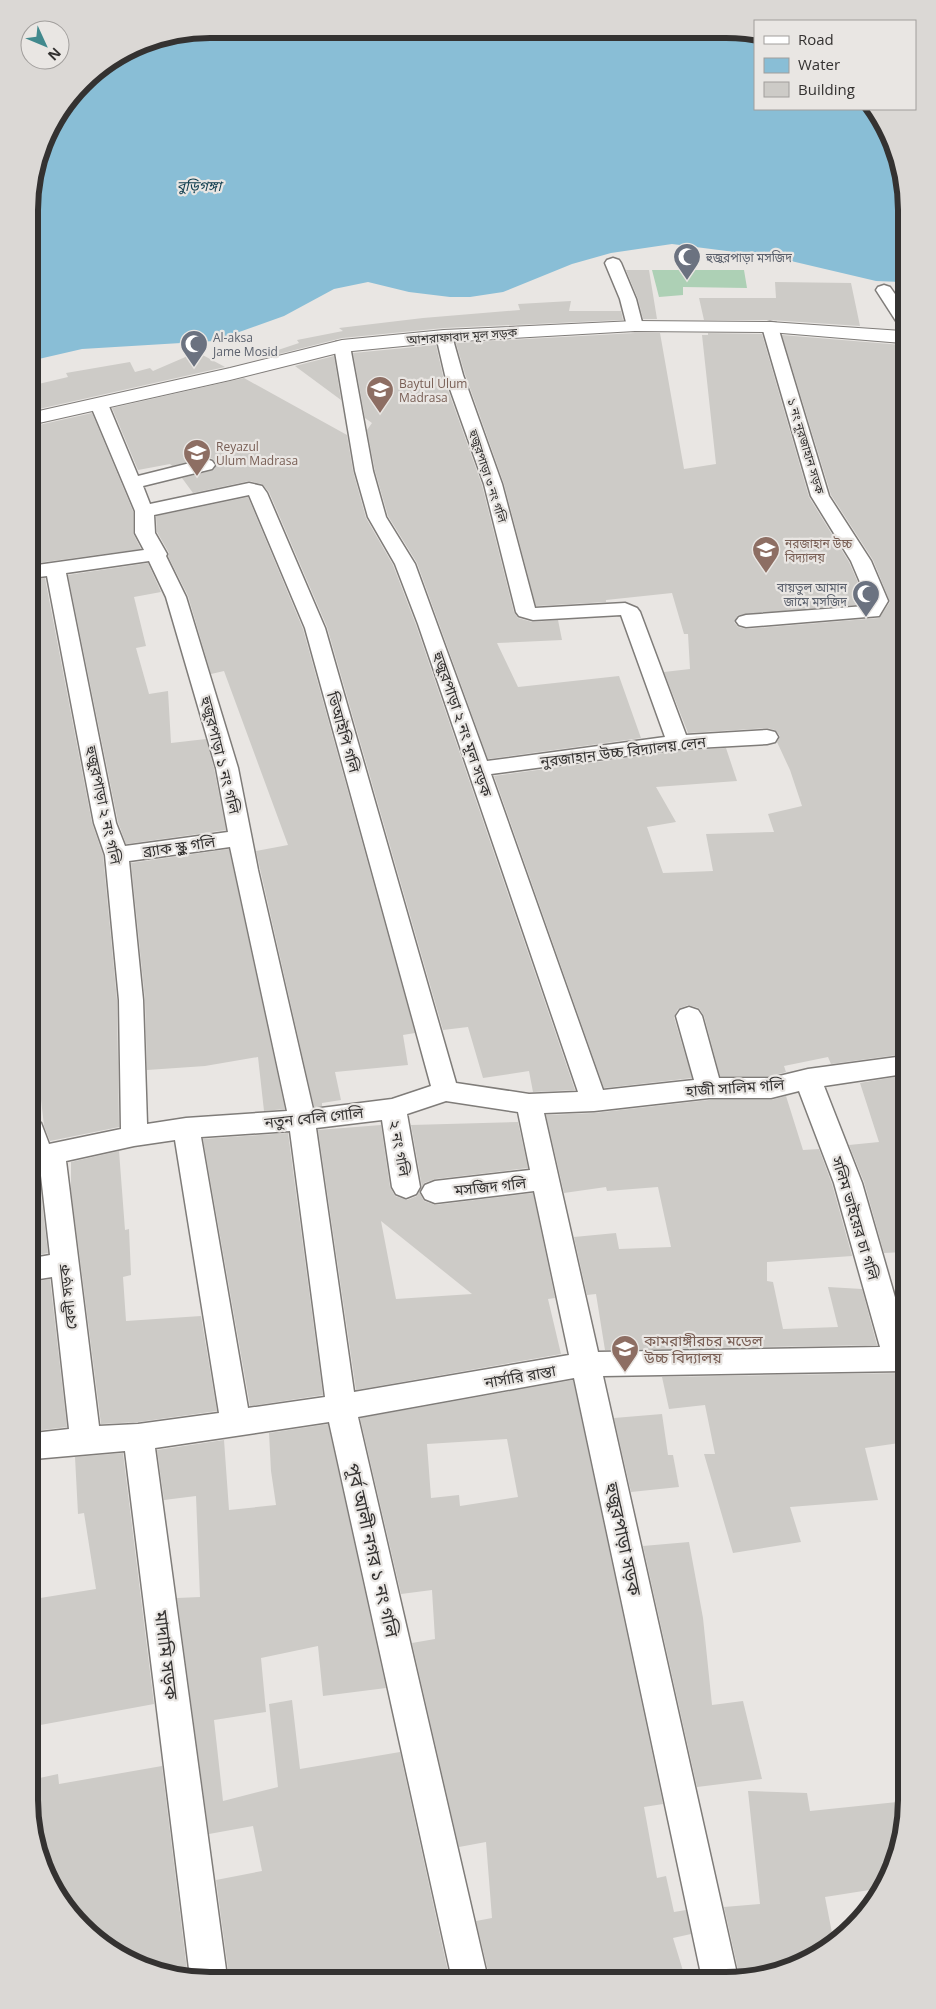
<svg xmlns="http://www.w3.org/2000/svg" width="936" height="2009" viewBox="0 0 936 2009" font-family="'Open Sans','Noto Sans Bengali',sans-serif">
<rect width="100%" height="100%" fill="#e9e6e3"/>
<polygon fill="#add0b5" points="652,270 744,270 747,288 683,287 683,295 659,297"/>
<polygon fill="#89bed6" points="207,29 444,30 627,35 664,32 755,35 755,109 877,109 901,163 901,282 876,281 774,257 672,244 611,253 572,264 503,292 470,297 450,297 409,292 368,282 334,289 284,316 214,341 82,349 30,361 29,198 48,129 90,74 141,42"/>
<g fill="#cdcbc7" fill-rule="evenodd">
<polygon points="626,270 649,270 657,319 643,319 638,299"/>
<polygon points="775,282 851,283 860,326 770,320 704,320 699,298 776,298"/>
<polygon points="571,301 569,311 621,311 623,320 444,328 342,338 279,354 275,351 299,343 297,340 343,331 339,328 423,318 520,310 518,304"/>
<polygon points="635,333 660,333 684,469 716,464 702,335 708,335 708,333 762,334 809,497 849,562 866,601 864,604 738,615 734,622 738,627 746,629 879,618 890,602 873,560 831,495 782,335 902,345 904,1054 831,1064 828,1057 784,1066 786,1072 771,1076 720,1076 704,1016 699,1008 688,1005 678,1009 674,1017 692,1078 604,1088 494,776 678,751 726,748 737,781 656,787 676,822 647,827 663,873 713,871 706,834 774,832 768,814 802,806 790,770 777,742 780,736 775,730 767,728 688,733 664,672 690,669 688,634 684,634 672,593 606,600 606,602 536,606 504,484 465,374 456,343"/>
<polygon points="436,345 443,376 482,485 514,612 518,618 532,622 558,620 562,640 497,643 518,687 619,676 641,738 488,759 417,563 388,516 375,471 367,430 372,423 365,418 353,353"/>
<polygon points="197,352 225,367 30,411 30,386 68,377 66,373 130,362 135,372 150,368 153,371"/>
<polygon points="334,356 341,400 295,366"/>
<polygon points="244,378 347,435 353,471 366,518 393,565 416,625 575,1090 533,1092 529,1071 483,1078 468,1027 443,1030 327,627 269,492 262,484 249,481 193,493 182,478 214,470 216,464 213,459 207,457 172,466 170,464 138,470 112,408"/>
<polygon points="92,413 133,511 133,533 141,549 30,564 30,427"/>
<polygon points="248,497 303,629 415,1033 403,1035 408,1065 335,1072 341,1100 322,1103 322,1106 314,1107 256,851 288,845 224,671 211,674 188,596 168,556 169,553 157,532 156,516"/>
<polygon points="148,563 161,592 134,597 146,646 136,648 149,694 168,691 171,743 206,739 214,768 226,830 126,844 118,822 68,575"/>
<polygon points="45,578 92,823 103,855 117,1000 119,1127 50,1141 44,1126 39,1081 32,1082 31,714 36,713 31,695 31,580"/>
<polygon points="229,849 285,1109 264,1111 258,1057 205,1066 147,1070 145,1000 131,863"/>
<polygon points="900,1076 904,1088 905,1252 884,1253 864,1182 849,1145 879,1142 860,1083"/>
<polygon points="786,1096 803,1150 819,1149 832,1184 852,1256 767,1262 767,1281 773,1282 783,1329 838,1327 828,1287 862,1289 877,1345 605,1350 596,1294 587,1295 574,1237 616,1233 619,1249 671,1247 658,1187 607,1191 606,1187 564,1193 546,1115 594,1113 709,1100 771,1100"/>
<polygon points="518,1122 528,1168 435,1179 424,1183 422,1187 411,1125"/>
<path d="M381,1125L390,1187L395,1196L407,1200L417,1196L419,1192L424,1201L435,1205L533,1193L555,1298L548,1299L561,1354L356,1390L318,1130ZM381,1221L472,1294L396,1299Z"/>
<polygon points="288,1133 323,1395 250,1406 203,1139"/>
<polygon points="119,1151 125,1230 129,1229 131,1275 123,1277 126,1321 201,1316 217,1411 138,1422 101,1424 71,1189 71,1162"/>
<polygon points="41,1194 48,1253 33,1256 33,1195"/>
<polygon points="50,1279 67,1427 34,1431 33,1282"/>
<polygon points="896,1292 905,1293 905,1323 904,1323"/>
<polygon points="905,1373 906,1442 865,1448 878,1500 790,1507 801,1542 733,1553 704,1454 715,1454 705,1405 669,1409 662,1377"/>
<path d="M573,1380L663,1804L644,1807L657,1878L666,1876L674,1912L686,1910L691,1934L673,1938L684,1974L489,1975L476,1921L492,1918L486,1842L459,1847L412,1643L435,1639L432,1590L401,1594L360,1418ZM507,1439L518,1497L460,1506L459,1495L431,1498L427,1444Z"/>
<polygon points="662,1414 668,1455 673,1455 679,1487 631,1492 614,1418"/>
<polygon points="328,1424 386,1688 323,1696 318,1646 261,1658 266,1712 214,1720 223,1801 278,1787 269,1704 292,1700 300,1769 400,1752 449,1976 229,1977 216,1880 262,1871 253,1826 209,1834 177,1598 200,1597 196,1496 164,1500 157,1450 224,1440 229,1510 276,1505 271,1471 269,1433"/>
<polygon points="123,1453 154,1704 35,1726 34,1599 96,1589 84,1513 78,1514 75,1457"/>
<polygon points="689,1542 703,1618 712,1705 743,1701 762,1779 697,1787 643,1546"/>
<polygon points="162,1766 187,1970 168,1974 91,1935 59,1900 35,1846 35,1779 58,1774 59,1784"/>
<polygon points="748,1791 807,1793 810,1811 907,1801 907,1811 894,1868 882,1888 825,1897 834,1943 827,1950 773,1974 739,1974 724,1907 760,1904"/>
</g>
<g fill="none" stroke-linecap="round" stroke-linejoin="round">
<defs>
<g id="street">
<polygon points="613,258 619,260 621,263 636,299 643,326 641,330 629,330 627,326 620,299 605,263 607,260"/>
<polygon points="884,285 890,287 902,304 902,322 896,321 876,290 878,287"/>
<polygon points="770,322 776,323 778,327 829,496 871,561 888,601 879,616 746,627 739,625 736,621 739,617 746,615 865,606 868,601 851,561 811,496 762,327 764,323"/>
<path d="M444,331L450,332L452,336L463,375L502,484L535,608L625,603L637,608L640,612L686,735L767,730L775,732L778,737L775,742L767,744L678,749L491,774L603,1090L694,1080L676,1016L680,1010L689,1007L698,1010L702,1016L719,1078H771L808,1069L904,1056V1074L824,1086L862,1183L905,1332V1371L603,1376L737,1974H701L574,1378L358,1417L487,1975H451L329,1422L155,1448L227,1977H190L125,1451L34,1459V1433L69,1429L52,1277L33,1280V1258L50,1255L40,1167L33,1168L32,1120L41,1123L49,1144L121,1129L119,1000L105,855L94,823L47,576L31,578L30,566L144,550L135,533V511L90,404L93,400L99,399L105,400L108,404L138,476L206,459L212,461L215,465L212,469L143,486L150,504L249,483L262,486L267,493L325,628L456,1083L529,1094L578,1092L418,624L395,564L368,517L355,471L334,346L336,342H348L350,346L373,471L386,517L415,564L487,761L665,737L621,615L533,620L519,616L516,612L484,484L445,375L436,336L438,332ZM249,495L305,628L431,1086L392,1099L313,1109L258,870L238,768L186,597L166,556L167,554L155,533L154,515ZM149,561L166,597L216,768L228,832L125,846L116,823L66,573ZM230,847L287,1111L186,1118L147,1124L143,1000L129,861ZM799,1091L834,1183L880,1347L598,1352L544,1113L594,1111L709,1098H771ZM446,1101L518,1112L530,1170L435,1181L425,1185L421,1192L425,1199L435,1203L534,1191L569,1355L354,1392L316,1128L382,1120L392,1187L396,1194L406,1198L416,1194L420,1187L407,1114ZM290,1131L325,1397L248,1408L201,1137ZM175,1140L219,1413L138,1424L99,1426L66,1161L134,1146Z"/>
</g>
<polygon id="secondary" points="635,321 770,322 902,331 902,343 770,332 635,331 444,342 342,352 230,380 30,425 30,413 230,368 342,340 444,330"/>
</defs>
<use href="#street" stroke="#7f7c79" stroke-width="3"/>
<use href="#secondary" stroke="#7f7c79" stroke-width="2"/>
<use href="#street" fill="#fff" fill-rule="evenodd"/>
<use href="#secondary" fill="#fff" fill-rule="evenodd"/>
</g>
<defs>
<symbol id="mosque-pin" viewBox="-11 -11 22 30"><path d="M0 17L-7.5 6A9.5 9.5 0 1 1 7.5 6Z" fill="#6b7280" stroke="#e9e6e3"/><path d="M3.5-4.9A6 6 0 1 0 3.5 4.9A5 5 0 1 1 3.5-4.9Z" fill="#fff"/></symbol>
<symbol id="school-pin" viewBox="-11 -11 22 30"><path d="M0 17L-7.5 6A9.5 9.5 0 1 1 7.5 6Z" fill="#8d6e63" stroke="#e9e6e3"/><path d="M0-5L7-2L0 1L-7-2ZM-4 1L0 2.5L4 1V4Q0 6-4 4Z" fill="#fff"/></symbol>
</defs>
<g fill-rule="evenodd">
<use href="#mosque-pin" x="671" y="241" width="32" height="43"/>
<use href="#mosque-pin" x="178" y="328" width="32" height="43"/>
<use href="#school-pin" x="364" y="374" width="32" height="43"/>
<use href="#school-pin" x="181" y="437" width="32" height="43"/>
<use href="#school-pin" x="750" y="534" width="32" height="43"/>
<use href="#mosque-pin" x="850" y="578" width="32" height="43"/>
<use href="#school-pin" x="609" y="1333" width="32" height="43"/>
</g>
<g text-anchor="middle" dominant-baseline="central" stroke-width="4.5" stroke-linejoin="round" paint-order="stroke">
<g font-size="12" fill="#5b616d" stroke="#e9e6e3" text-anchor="start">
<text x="706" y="257">হুজুরপাড়া মসজিদ</text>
<text x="213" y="337">Al-aksa<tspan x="213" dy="14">Jame Mosid</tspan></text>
<text x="847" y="587" text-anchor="end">বায়তুল আমান<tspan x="847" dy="14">জামে মসজিদ</tspan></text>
</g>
<g font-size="12" fill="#343231" stroke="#e9e6e3">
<text transform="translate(462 336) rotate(-4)">আশরাফাবাদ মূল সড়ক</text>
<text transform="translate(806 446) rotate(73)">১ নং নূরজাহান সড়ক</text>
<text transform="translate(488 476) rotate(72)">হুজুরপাড়া ৩ নং গলি</text>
</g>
<g font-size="12" fill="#785e54" stroke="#e9e6e3" text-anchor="start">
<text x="399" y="383">Baytul Ulum<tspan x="399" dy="14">Madrasa</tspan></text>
<text x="216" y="446">Reyazul<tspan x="216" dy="14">Ulum Madrasa</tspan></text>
<text x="785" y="543">নুরজাহান উচ্চ<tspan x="785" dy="14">বিদ্যালয়</tspan></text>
</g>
<g font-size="14" font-style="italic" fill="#134051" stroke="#e9e6e3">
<text x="199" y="185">বুড়িগঙ্গা</text>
</g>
<g font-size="15" fill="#343231" stroke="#e9e6e3">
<text transform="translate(463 724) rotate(71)">হুজুরপাড়া ২ নং মূল সড়ক</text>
<text transform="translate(344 732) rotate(74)">ভিআইপি গলি</text>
<text transform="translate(623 751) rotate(-7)">নুরজাহান উচ্চ বিদ্যালয় লেন</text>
<text transform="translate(221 755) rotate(76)">হুজুরপাড়া ১ নং গলি</text>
<text transform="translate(104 805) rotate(78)">হুজুরপাড়া ২ নং গলি</text>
<text transform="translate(179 846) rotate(-8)">ব্র্যাক স্কুল গলি</text>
<text transform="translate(735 1087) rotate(-4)">হাজী সালিম গলি</text>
<text transform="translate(314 1117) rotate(-6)">নতুন বেলি গোলি</text>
<text transform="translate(400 1148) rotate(80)">২ নং গলি</text>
<text transform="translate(490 1186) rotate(-6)">মসজিদ গলি</text>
<text transform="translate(856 1218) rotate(73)">সলিম ভাইয়ের চা গলি</text>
<text transform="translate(67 1297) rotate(-97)">বেলী সড়ক</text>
<text transform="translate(520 1376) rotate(-10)">নার্সারি রাস্তা</text>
</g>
<g font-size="15" fill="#785e54" stroke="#e9e6e3" text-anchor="start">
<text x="644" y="1340">কামরাঙ্গীরচর মডেল<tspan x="644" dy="17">উচ্চ বিদ্যালয়</tspan></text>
</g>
<g font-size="18" fill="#343231" stroke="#e9e6e3">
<text transform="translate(624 1539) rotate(78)">হুজুরপাড়া সড়ক</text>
<text transform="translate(373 1550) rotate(77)">পূর্ব আলী নগর ১ নং গলি</text>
<text transform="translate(167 1655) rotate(83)">মাদামি সড়ক</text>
</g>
</g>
<path d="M0 0H936V2009H0ZM210 38H726A172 172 0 0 1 898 210V1800A172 172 0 0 1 726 1972H210A172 172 0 0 1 38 1800V210A172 172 0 0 1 210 38Z" fill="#dbd8d5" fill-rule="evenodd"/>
<path fill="none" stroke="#343231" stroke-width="6" d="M210 38H726A172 172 0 0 1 898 210V1800A172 172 0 0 1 726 1972H210A172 172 0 0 1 38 1800V210A172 172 0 0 1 210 38Z"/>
<rect x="754" y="20" width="162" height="90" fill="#e9e6e3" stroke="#a19e9c"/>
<rect x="764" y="36" width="25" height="8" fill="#ffffff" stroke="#a19e9c"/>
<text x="798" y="45" font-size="15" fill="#343231">Road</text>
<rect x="764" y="58" width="25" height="15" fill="#89bed6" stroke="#a19e9c"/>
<text x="798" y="70" font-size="15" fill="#343231">Water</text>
<rect x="764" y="82" width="25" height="15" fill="#cdcbc7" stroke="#a19e9c"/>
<text x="798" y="95" font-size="15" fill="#343231">Building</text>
<g transform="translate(45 45) rotate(134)"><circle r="24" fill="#e9e6e3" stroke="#a19e9c"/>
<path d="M0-4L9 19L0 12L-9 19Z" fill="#41898d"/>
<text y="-8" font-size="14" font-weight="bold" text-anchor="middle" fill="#343231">N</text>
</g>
</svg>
